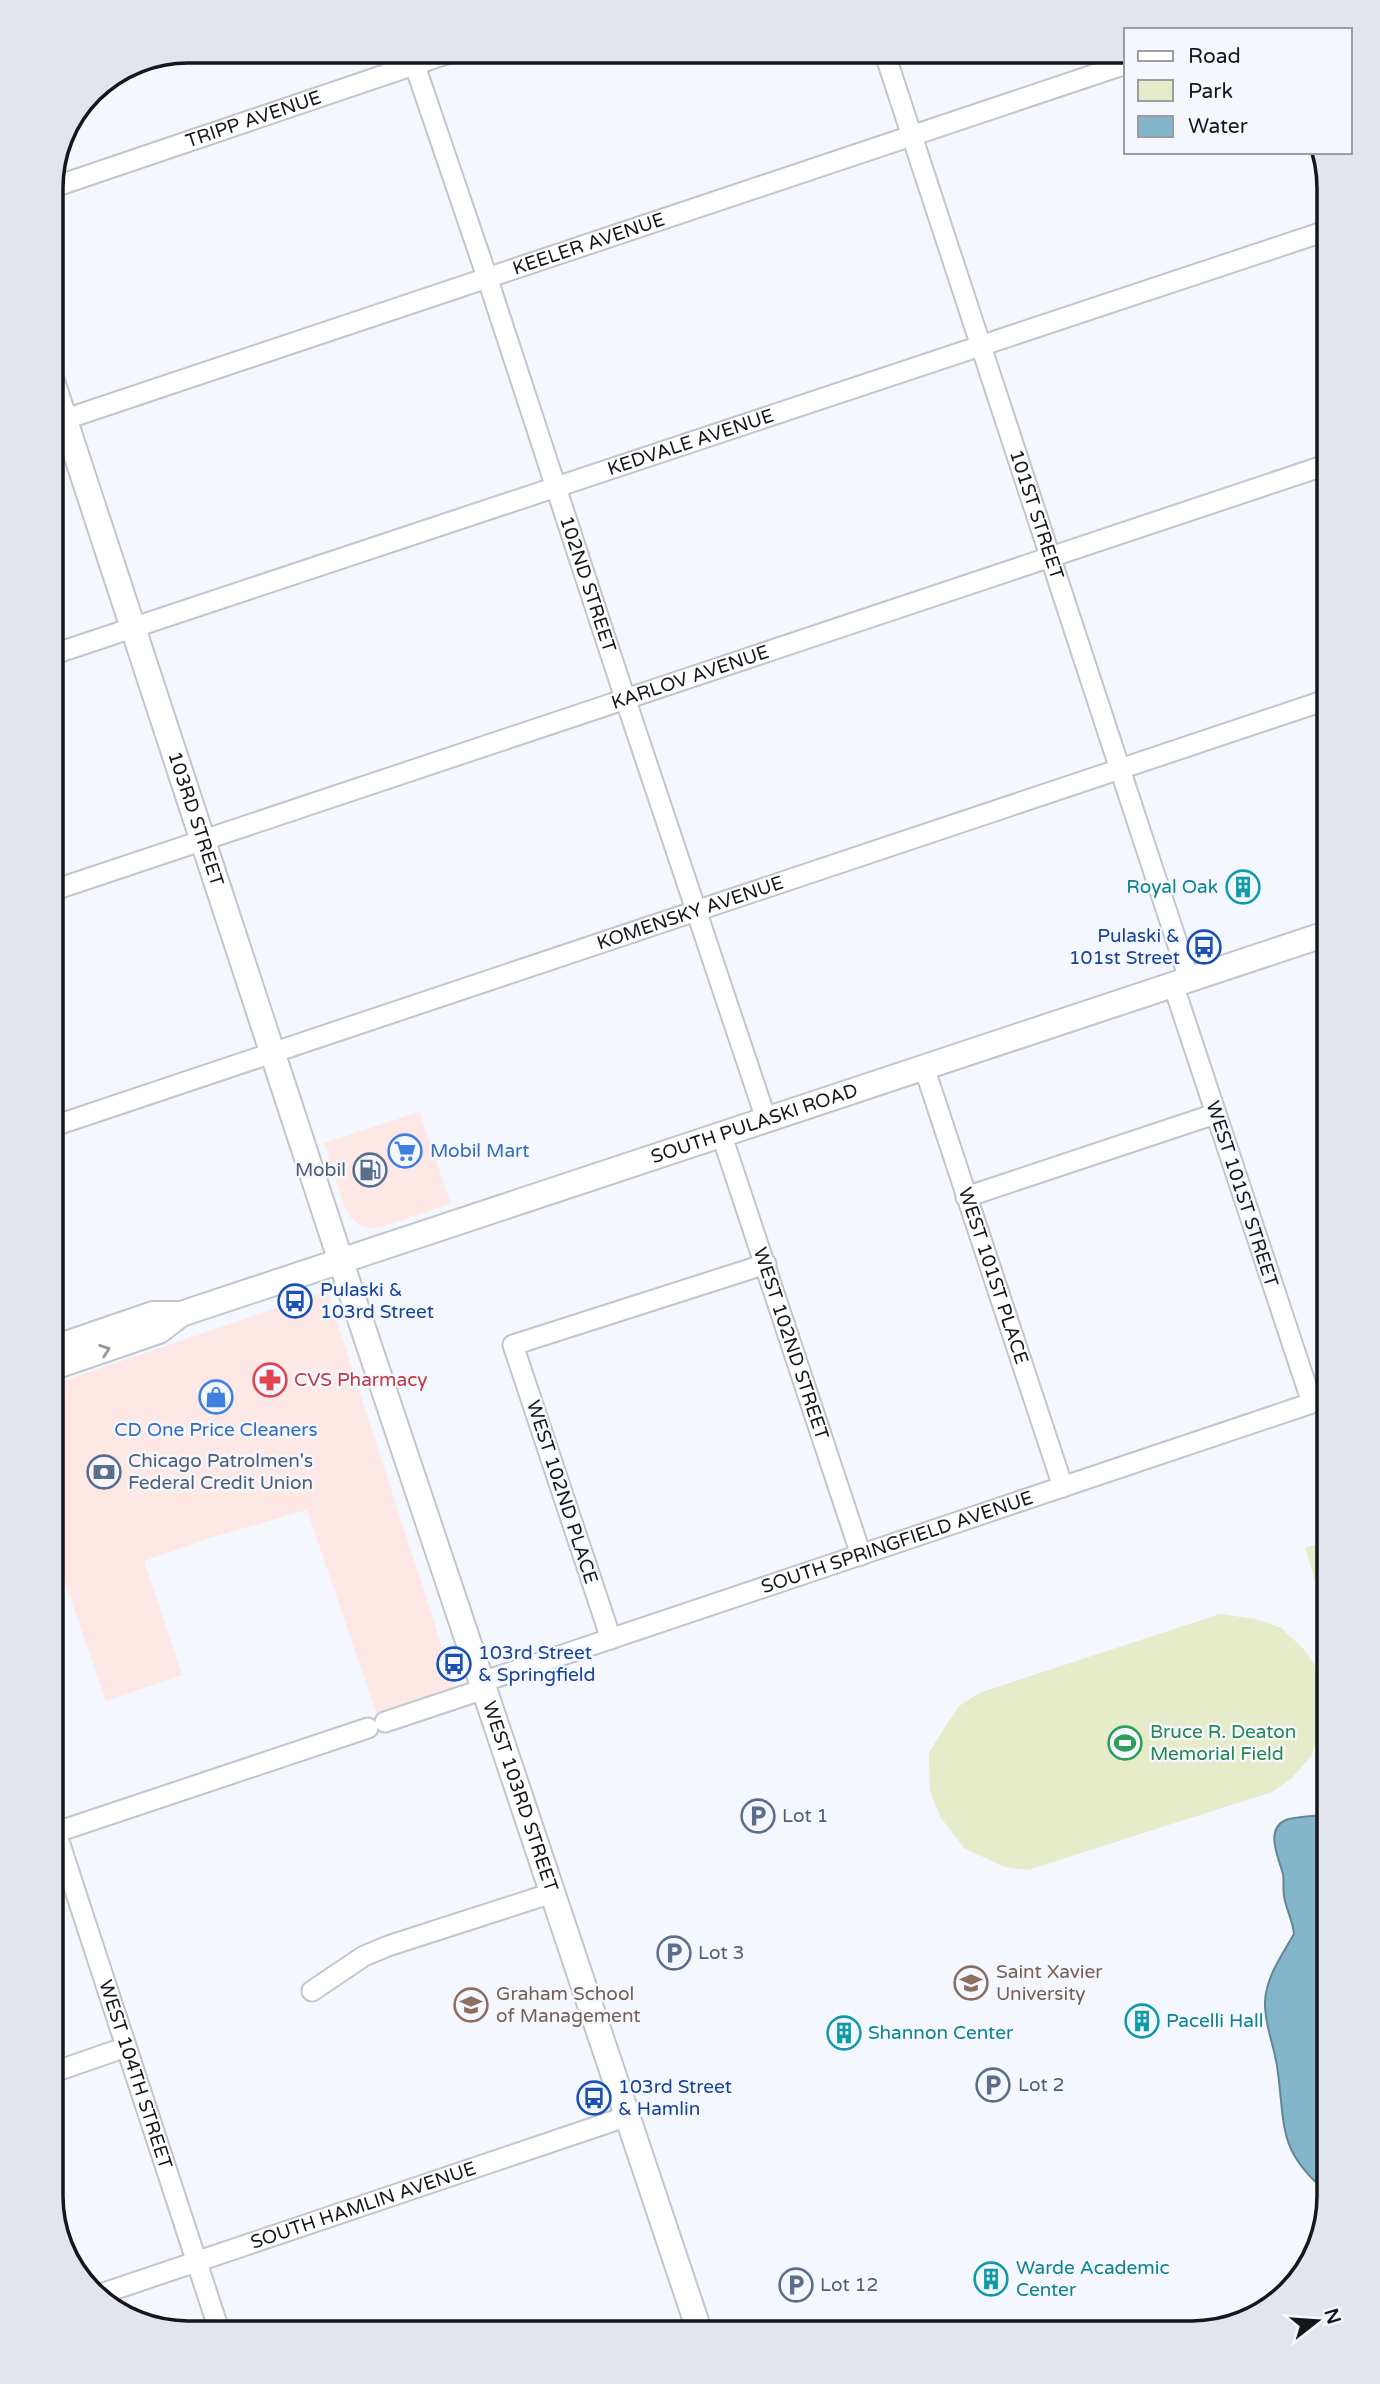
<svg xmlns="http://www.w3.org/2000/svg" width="1380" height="2384" viewBox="0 0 1380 2384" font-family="'Varela Round',sans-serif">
<rect width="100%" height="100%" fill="#f5f7ff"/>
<g fill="#fee8e5">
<polygon points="419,1112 451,1204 381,1227 370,1228 359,1225 350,1217 344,1205 324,1143"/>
<polygon points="327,1291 458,1696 379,1721 307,1510 213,1537 144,1561 182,1675 106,1701 51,1542 51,1385"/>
</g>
<g fill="#e6ecca">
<polygon points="1329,1540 1329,1627 1305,1548"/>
<polygon points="1220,1614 1256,1619 1281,1628 1303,1648 1317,1668 1323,1718 1312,1755 1291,1779 1272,1792 1028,1870 1004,1867 964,1848 941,1818 930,1791 929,1752 959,1706 979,1693"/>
</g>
<path fill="#83b5cb" stroke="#628696" stroke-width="2" d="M1329,1814V2194C1276,2150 1286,2127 1277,2066C1274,2045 1264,2023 1265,2002C1266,1977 1282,1955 1294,1934C1293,1921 1286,1909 1284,1896C1283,1889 1284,1882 1283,1874C1279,1859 1264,1829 1286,1820C1293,1817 1319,1816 1329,1814Z"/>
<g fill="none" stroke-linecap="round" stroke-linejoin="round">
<defs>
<g id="minor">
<path id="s1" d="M410,51L487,277L625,698L766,1119"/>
<path id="s2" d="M884,51L1189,979"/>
<path id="s3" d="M51,188L455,51"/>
<path id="s4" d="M51,424L1126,64"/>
<path id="s5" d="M51,655L1329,230"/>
<path id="s6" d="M51,891L1329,464"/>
<path id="s7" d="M924,1067L1063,1487"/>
<path id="s8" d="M51,1127L1329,699"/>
<path id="s9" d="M721,1133L861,1555"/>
<polyline points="966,1197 1215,1114"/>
<polyline points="611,1639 513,1345 766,1264"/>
<path id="s10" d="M482,1682L1312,1403L1173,984"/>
<polyline points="385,1722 484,1689"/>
<path id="s11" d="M51,1817L220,2333"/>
<polyline points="51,1834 368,1728"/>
<polyline points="312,1991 364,1956 388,1946 552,1893"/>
<polyline points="51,2073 126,2047"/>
<path id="s12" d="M98,2295L628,2116"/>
</g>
<g id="major">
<path id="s13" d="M51,378L349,1286L700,2333"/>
<path id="s14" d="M51,1349L153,1314H181L1329,933"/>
<polyline points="51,1368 159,1331 181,1314"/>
</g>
</defs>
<use href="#minor" stroke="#c3c5ce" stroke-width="23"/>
<use href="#major" stroke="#c3c5ce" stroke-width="28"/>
<use href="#minor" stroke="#fff" stroke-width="19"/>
<use href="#major" stroke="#fff" stroke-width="24"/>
</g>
<defs><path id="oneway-chevron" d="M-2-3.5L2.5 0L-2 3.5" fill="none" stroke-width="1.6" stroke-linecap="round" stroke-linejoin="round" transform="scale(1.75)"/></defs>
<use stroke="#969798" href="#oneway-chevron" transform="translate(105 1350) rotate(-19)"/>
<defs>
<symbol id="building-ring" viewBox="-11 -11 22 22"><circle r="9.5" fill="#f5f7ff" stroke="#0f9aa8" stroke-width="1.5"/><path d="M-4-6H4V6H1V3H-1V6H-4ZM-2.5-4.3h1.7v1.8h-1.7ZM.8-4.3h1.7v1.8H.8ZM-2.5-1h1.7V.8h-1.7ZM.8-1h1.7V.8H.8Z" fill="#0f9aa8"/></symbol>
<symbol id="bus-ring" viewBox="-11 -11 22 22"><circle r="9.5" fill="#f5f7ff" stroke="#1a4fb4" stroke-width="1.5"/><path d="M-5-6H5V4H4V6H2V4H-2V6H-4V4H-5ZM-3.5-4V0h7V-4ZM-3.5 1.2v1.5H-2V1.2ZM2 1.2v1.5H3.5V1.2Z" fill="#1a4fb4"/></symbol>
<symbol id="supermarket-ring" viewBox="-11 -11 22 22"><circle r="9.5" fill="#f5f7ff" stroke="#3f7fe0" stroke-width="1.5"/><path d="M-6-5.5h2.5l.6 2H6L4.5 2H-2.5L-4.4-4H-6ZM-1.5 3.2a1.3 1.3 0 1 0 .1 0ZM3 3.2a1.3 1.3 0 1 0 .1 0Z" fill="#3f7fe0"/></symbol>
<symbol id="fuel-ring" viewBox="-11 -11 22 22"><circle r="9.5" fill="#f5f7ff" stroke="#5c6f8a" stroke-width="1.5"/><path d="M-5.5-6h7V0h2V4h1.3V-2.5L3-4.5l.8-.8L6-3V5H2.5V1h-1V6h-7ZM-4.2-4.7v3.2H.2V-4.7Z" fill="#5c6f8a"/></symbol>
<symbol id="pharmacy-ring" viewBox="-11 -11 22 22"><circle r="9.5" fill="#f5f7ff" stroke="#e0444e" stroke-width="1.5"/><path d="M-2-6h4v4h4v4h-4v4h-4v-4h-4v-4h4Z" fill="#e0444e"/></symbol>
<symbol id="shop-ring" viewBox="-11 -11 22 22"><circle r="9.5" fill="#f5f7ff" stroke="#3f7fe0" stroke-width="1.5"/><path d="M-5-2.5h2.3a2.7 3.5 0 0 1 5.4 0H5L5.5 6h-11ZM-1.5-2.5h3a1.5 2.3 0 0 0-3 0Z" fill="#3f7fe0"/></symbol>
<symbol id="bank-ring" viewBox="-11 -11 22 22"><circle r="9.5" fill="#f5f7ff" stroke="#5c6f8a" stroke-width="1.5"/><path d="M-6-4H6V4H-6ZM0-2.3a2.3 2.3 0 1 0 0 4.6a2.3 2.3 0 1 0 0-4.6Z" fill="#5c6f8a"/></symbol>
<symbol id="stadium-ring" viewBox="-11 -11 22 22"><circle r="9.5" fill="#f5f7ff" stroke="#2e9e5b" stroke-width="1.5"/><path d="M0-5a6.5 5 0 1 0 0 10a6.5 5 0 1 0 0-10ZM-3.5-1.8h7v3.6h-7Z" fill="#2e9e5b"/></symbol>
<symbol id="parking-ring" viewBox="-11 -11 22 22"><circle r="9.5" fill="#f5f7ff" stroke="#5c6f8a" stroke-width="1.5"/><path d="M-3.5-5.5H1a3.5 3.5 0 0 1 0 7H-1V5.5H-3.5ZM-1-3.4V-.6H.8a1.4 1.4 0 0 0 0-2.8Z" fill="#5c6f8a"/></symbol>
<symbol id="university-ring" viewBox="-11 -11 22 22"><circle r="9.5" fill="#f5f7ff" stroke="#8d6e63" stroke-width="1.5"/><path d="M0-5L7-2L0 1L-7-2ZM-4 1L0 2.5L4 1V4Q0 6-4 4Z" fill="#8d6e63"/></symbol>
</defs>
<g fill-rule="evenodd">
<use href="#building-ring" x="1224" y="868" width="38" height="38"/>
<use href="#bus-ring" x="1185" y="928" width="38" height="38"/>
<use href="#supermarket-ring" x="386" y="1132" width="38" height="38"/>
<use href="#fuel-ring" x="351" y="1151" width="38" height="38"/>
<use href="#bus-ring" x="276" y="1282" width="38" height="38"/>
<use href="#pharmacy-ring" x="251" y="1361" width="38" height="38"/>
<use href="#shop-ring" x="197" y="1378" width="38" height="38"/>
<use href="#bank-ring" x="85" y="1453" width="38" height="38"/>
<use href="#bus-ring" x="435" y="1645" width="38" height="38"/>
<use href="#stadium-ring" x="1106" y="1724" width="38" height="38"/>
<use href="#parking-ring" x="739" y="1797" width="38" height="38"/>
<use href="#parking-ring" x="655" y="1934" width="38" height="38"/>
<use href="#university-ring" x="952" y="1964" width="38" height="38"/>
<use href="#university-ring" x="452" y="1986" width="38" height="38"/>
<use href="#building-ring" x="1123" y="2002" width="38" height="38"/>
<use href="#building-ring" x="825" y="2014" width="38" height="38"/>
<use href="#parking-ring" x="974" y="2066" width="38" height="38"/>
<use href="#bus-ring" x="575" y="2079" width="38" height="38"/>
<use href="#building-ring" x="972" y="2260" width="38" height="38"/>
<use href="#parking-ring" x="777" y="2266" width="38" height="38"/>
</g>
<g text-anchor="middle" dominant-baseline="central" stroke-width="5" stroke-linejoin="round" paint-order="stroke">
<g font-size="19" fill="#16171a" stroke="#f5f7ff">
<text stroke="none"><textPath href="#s3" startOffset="214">TRIPP AVENUE</textPath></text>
<text stroke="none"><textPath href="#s4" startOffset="567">KEELER AVENUE</textPath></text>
<text stroke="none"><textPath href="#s5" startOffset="674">KEDVALE AVENUE</textPath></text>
<text stroke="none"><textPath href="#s2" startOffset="488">101ST STREET</textPath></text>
<text stroke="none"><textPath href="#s1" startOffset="562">102ND STREET</textPath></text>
<text stroke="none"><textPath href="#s6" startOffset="674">KARLOV AVENUE</textPath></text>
<text stroke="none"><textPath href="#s13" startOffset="464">103RD STREET</textPath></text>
<text stroke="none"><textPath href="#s8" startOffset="674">KOMENSKY AVENUE</textPath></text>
<text stroke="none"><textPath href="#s14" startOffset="740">SOUTH PULASKI ROAD</textPath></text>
<text transform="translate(1242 1194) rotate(72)">WEST 101ST STREET</text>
<text stroke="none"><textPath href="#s7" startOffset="220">WEST 101ST PLACE</textPath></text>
<text stroke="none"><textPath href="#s9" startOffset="222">WEST 102ND STREET</textPath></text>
<text transform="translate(562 1492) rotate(72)">WEST 102ND PLACE</text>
<text stroke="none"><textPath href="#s10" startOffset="438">SOUTH SPRINGFIELD AVENUE</textPath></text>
<text stroke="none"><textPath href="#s13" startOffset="1494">WEST 103RD STREET</textPath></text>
<text stroke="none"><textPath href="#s11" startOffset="271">WEST 104TH STREET</textPath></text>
<text stroke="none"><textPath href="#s12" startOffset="280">SOUTH HAMLIN AVENUE</textPath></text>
</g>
<g font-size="19" fill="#0d838f" stroke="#f5f7ff" text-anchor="start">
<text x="1218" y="887" text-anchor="end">Royal Oak</text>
<text x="1166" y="2021">Pacelli Hall</text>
<text x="868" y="2033">Shannon Center</text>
<text x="1016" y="2268">Warde Academic<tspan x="1016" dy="22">Center</tspan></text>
</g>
<g font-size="19" fill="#164399" stroke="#f5f7ff" text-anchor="start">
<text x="1180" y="936" text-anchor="end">Pulaski &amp;<tspan x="1180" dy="22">101st Street</tspan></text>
<text x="320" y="1290">Pulaski &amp;<tspan x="320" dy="22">103rd Street</tspan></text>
<text x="478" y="1653">103rd Street<tspan x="478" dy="22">&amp; Springfield</tspan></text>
<text x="618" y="2087">103rd Street<tspan x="618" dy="22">&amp; Hamlin</tspan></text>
</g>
<g font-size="19" fill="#366cbe" stroke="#f5f7ff" text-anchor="start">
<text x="430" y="1151">Mobil Mart</text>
<text x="216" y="1430" text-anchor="middle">CD One Price Cleaners</text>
</g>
<g font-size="19" fill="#4e5e75" stroke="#f5f7ff" text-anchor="start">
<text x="346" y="1170" text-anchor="end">Mobil</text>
<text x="128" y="1461">Chicago Patrolmen's<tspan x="128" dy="22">Federal Credit Union</tspan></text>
<text x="782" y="1816">Lot 1</text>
<text x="698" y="1953">Lot 3</text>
<text x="1018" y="2085">Lot 2</text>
<text x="820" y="2285">Lot 12</text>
</g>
<g font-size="19" fill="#be3a42" stroke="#f5f7ff" text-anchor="start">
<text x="294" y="1380">CVS Pharmacy</text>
</g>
<g font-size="19" fill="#27864d" stroke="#f5f7ff" text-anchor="start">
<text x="1150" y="1732">Bruce R. Deaton<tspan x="1150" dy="22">Memorial Field</tspan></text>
</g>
<g font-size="19" fill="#785e54" stroke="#f5f7ff" text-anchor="start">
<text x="996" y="1972">Saint Xavier<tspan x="996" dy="22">University</tspan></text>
<text x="496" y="1994">Graham School<tspan x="496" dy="22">of Management</tspan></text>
</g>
</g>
<path d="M0 0H1380V2384H0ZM188 63H1192A125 125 0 0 1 1317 188V2196A125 125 0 0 1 1192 2321H188A125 125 0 0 1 63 2196V188A125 125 0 0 1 188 63Z" fill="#e3e5ed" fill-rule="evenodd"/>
<path fill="none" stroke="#16171a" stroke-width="3.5" d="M188 63H1192A125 125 0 0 1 1317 188V2196A125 125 0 0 1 1192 2321H188A125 125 0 0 1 63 2196V188A125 125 0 0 1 188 63Z"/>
<rect x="1124" y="28" width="228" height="126" fill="#f5f7ff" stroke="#9c9da3" stroke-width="2"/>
<rect x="1138" y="51" width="35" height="10" fill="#ffffff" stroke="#9c9da3" stroke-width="2"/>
<text x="1188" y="63" font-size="21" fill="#16171a">Road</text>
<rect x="1138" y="80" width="35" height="21" fill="#e6ecca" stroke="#9c9da3" stroke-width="2"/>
<text x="1188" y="98" font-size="21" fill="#16171a">Park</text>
<rect x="1138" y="116" width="35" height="21" fill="#83b5cb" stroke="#9c9da3" stroke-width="2"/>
<text x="1188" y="133" font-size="21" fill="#16171a">Water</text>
<g transform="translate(1317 2321) rotate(73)" stroke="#f5f7ff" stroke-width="5" paint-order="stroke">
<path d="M0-5L12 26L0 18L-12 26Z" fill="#16171a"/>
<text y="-10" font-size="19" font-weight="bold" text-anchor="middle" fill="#16171a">N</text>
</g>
</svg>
